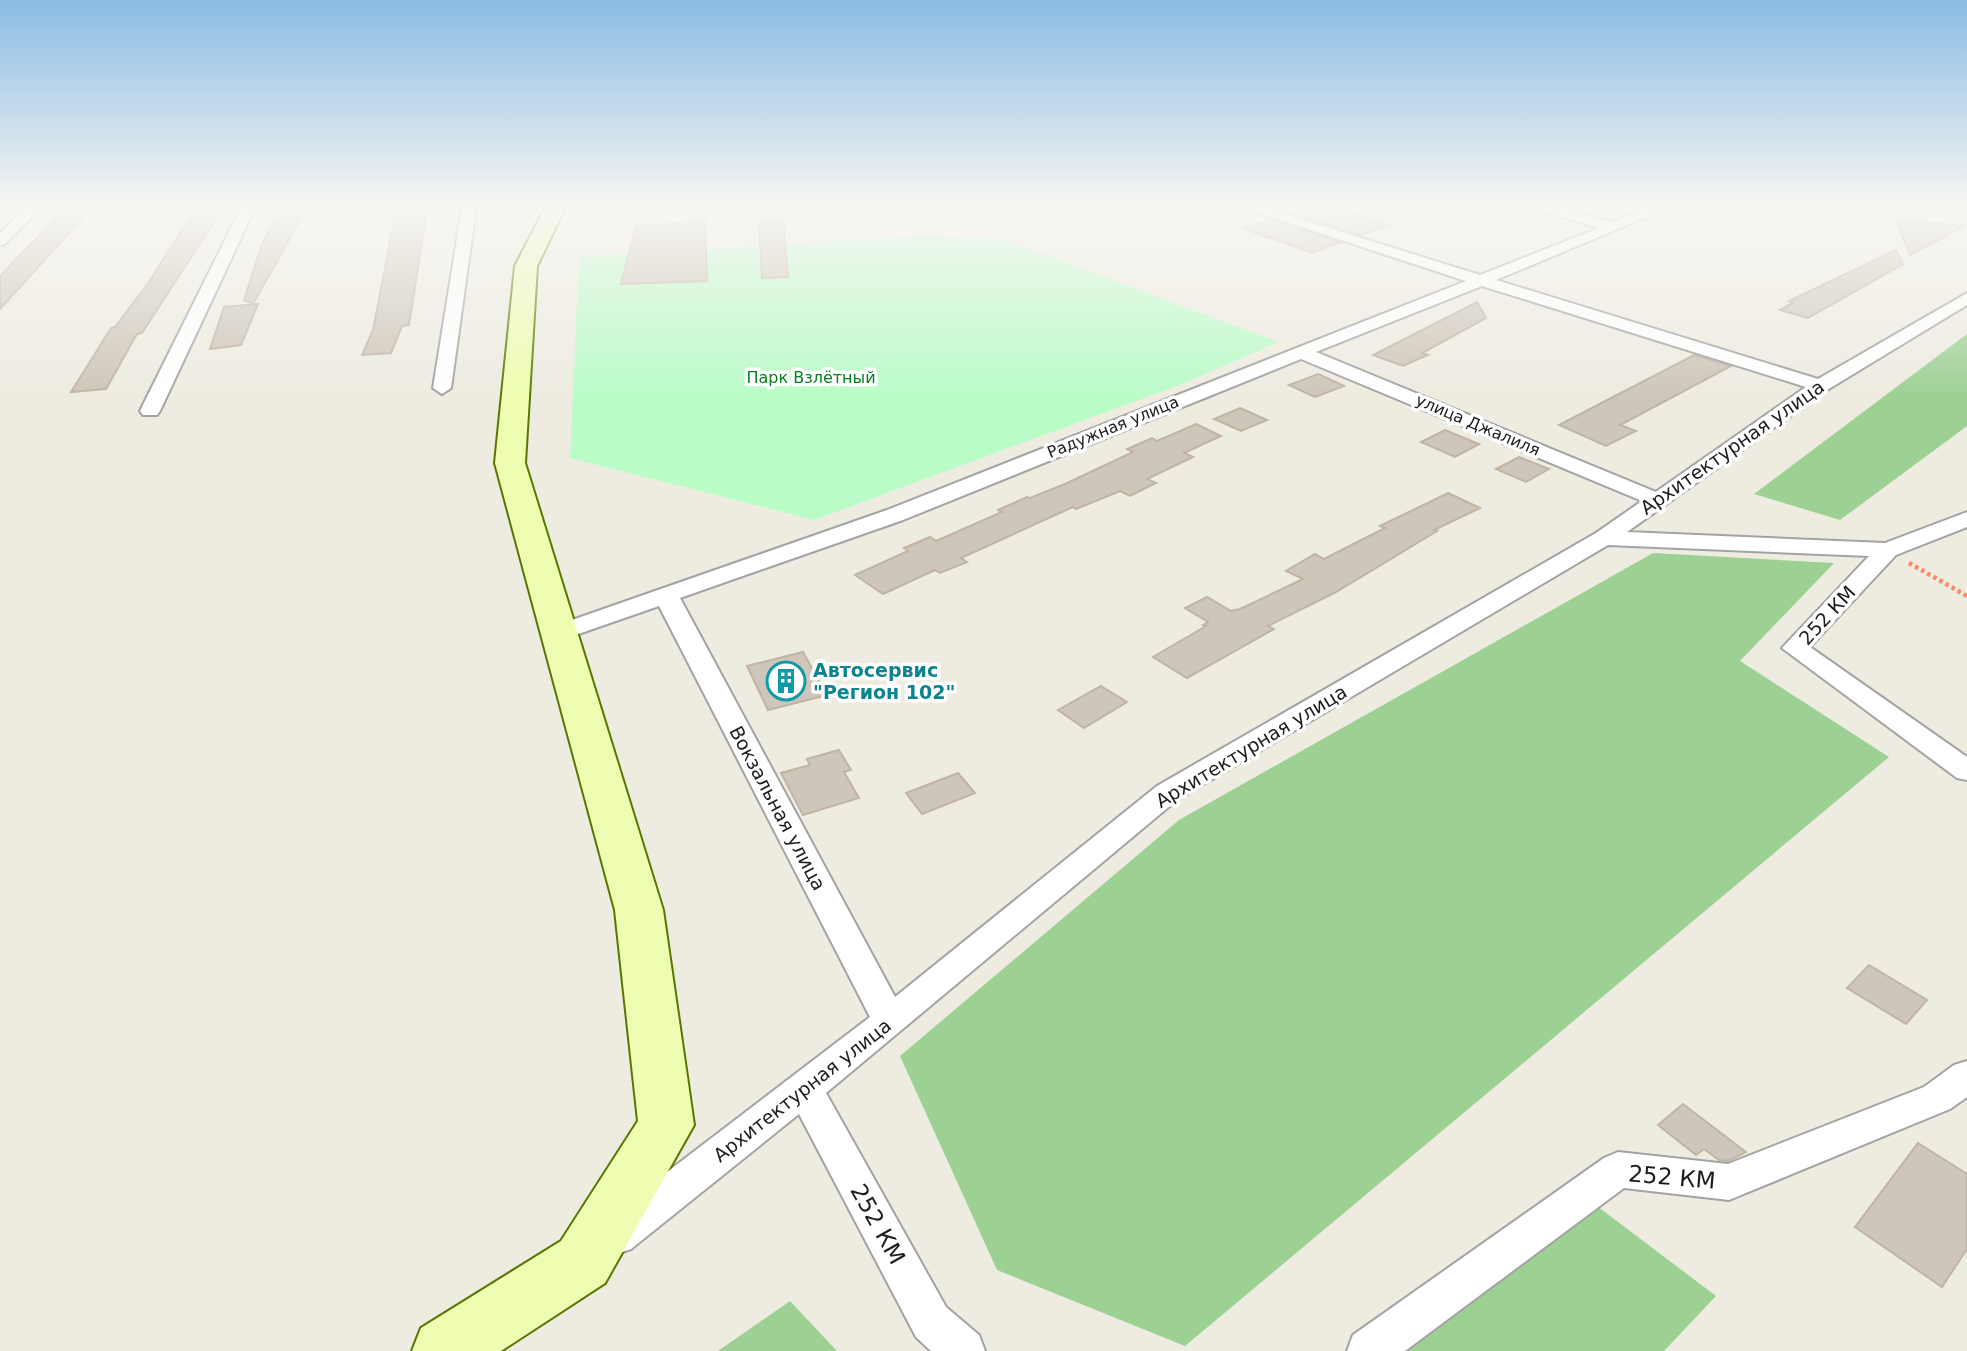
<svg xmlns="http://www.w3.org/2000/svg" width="1967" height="1351" viewBox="0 0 1967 1351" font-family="'DejaVu Sans',sans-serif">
<rect width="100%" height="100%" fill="#eeece1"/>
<g fill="#9dd093">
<polygon points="1967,334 1967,426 1840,520 1754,494"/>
<polygon points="1653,553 1834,563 1740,661 1889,757 1185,1346 997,1270 900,1056 1179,820"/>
<polygon points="1593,1203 1716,1296 1664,1351 1401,1351"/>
<polygon points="790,1301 837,1351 718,1351"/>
</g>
<polygon fill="#bafcc8" points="922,236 1003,239 1278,342 1182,384 814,520 570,458 579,257"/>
<g fill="#cec6ba" stroke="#c0b4a3" stroke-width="2">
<polygon points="66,208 92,208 0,309 0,276"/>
<polygon points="196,208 223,208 142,333 137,334 106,389 71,392 111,328 115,327 149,282"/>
<polygon points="281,208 307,208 253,304 244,300 262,244"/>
<polygon points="1308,208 1334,208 1389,225 1361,235 1291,213"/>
<polygon points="427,209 409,325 402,326 391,353 362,355 373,330 396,212"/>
<polygon points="783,219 788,277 762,278 759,221"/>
<polygon points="1895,219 1965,226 1910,255"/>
<polygon points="1270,220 1340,242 1312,253 1242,228"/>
<polygon points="705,221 707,281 621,284 636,226"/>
<polygon points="1896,250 1903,264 1808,318 1780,310 1793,303 1789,301"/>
<polygon points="1477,302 1486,318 1422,353 1428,355 1403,366 1373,355"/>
<polygon points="258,304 241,345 210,349 224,307"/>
<polygon points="1694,355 1731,366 1620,425 1636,431 1606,446 1559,425"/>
<polygon points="1318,374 1344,386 1315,397 1289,385"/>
<polygon points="1240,408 1267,420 1241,431 1214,419"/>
<polygon points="1196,424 1221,436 1184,453 1193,457 1147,479 1156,483 1130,496 1120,491 1076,509 1073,507 961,558 967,562 940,573 935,570 883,594 855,575 908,551 904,548 930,537 936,541 1002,512 998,510 1027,497 1030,498 1065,484 1133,452 1127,449 1152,438 1157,441"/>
<polygon points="1445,430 1479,444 1455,457 1421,442"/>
<polygon points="1519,457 1549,469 1526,482 1496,469"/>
<polygon points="1448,493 1480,508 1434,530 1437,531 1336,592 1268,626 1274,629 1187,678 1153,657 1206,626 1203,625 1208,622 1185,608 1207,597 1231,611 1240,609 1303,579 1286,571 1315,554 1324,559 1385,528 1380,526"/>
<polygon points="803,652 827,695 768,710 747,666"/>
<polygon points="1101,686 1127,702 1084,728 1058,710"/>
<polygon points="839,750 851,770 844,772 859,798 803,815 781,773 810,765 807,759"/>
<polygon points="958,773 975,793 922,814 906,793"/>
<polygon points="1869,965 1927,1000 1906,1024 1847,988"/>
<polygon points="1683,1104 1746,1152 1728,1161 1719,1160 1704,1149 1696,1155 1658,1125"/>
<polygon points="1918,1143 1967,1174 1967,1249 1942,1287 1855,1227"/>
</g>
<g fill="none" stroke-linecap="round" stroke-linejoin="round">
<defs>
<g id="street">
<polygon points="25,208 40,208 5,244 0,245 0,233"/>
<polygon points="241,208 255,208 160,411 157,415 143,415 140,411"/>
<polygon points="462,208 476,208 451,388 442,394 433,388"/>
<path d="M1243,208H1265L1480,275L1599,228L1532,208H1556L1612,222L1648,208H1668L1496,280L1818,379L1967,293V305L1827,390L1627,532L1885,543L1967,512V527L1896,555L1810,647L1967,757V780L1957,778L1782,648L1869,556L1608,545L1177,800L826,1093L946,1307L979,1335L985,1351H931L916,1337L799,1114L631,1249L617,1254L603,1249L597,1235L603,1221L870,1017L659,606L561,640L552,637L548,632L552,627L887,510L1466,281ZM1482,286L1806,387L1656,492L1316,352ZM1301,359L1642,501L1596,533L1157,786L895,997L680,598L903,520Z"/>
<polygon points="1967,1061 1967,1097 1950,1109 1729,1200 1624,1188 1405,1351 1347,1351 1353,1335 1604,1158 1618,1152 1728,1164 1924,1087 1954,1065"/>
</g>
<polygon id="secondary" points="545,208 565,208 537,266 525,463 663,910 694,1125 605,1283 501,1351 412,1351 421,1328 561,1241 638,1121 615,910 495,463 515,266"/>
</defs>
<use href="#street" stroke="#a3a3a3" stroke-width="4"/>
<use href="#secondary" stroke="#597600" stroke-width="4"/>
<polyline stroke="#ff8761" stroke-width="4.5" stroke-dasharray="3.5 3.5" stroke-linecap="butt" points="1909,563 1967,596"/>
<use href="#street" fill="#fff" fill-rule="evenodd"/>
<use href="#secondary" fill="#eefdb1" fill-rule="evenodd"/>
</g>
<linearGradient id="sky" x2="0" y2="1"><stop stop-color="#8bbce4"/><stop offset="0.52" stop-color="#f7f6f2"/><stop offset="1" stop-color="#f7f6f2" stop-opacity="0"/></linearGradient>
<rect width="1967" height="397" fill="url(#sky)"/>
<defs>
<symbol id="building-ring" viewBox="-11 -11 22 22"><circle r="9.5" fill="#fff" stroke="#0f9aa8" stroke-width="1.5"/><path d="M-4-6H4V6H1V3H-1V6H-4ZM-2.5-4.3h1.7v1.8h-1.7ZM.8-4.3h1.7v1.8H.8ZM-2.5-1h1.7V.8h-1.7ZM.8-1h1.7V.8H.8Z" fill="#0f9aa8"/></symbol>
</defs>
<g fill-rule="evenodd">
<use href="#building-ring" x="764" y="659" width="44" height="44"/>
</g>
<g text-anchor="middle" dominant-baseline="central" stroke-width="7" stroke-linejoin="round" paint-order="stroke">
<g font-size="16" fill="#067f20" stroke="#fff">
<text x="811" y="377">Парк Взлётный</text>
</g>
<g font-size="16" fill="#1c1c1c" stroke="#fff">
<text transform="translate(1478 425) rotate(23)">улица Джалиля</text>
<text transform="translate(1113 427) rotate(-22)">Радужная улица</text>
</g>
<g font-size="19" fill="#1c1c1c" stroke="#fff">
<text transform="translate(1732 447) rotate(-35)">Архитектурная улица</text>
<text transform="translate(1827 615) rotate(-47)">252 КМ</text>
<text transform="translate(1251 746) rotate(-31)">Архитектурная улица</text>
<text transform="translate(778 808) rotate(62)">Вокзальная улица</text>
<text transform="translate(802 1090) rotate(-38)">Архитектурная улица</text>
</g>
<g font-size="19" font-weight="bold" fill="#0d838f" stroke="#fff" text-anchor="start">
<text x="813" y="670">Автосервис<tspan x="813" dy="22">"Регион 102"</tspan></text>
</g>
<g font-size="23" fill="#1c1c1c" stroke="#fff">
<text transform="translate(1672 1177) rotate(5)">252 КМ</text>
<text transform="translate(878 1224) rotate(61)">252 КМ</text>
</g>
</g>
</svg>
